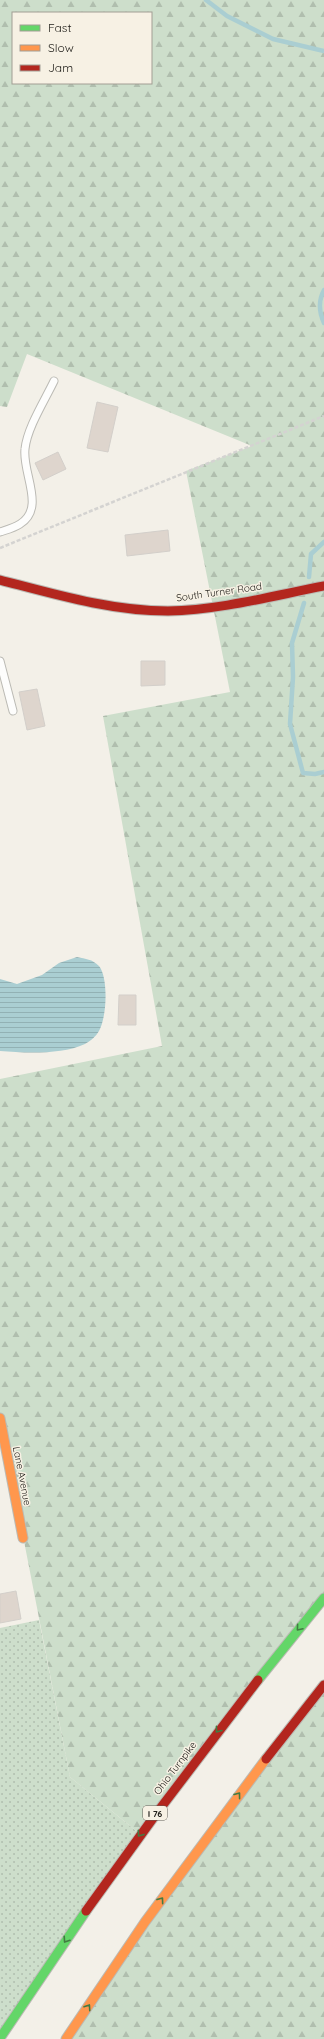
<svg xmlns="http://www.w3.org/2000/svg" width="324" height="2039" viewBox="0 0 324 2039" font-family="Quicksand,sans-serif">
<defs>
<pattern id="grass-dots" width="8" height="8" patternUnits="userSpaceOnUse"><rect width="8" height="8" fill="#cddecb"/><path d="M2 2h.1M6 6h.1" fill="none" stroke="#b0beae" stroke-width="1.8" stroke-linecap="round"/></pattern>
<pattern id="forest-firs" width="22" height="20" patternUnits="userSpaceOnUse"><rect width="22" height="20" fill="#cddecb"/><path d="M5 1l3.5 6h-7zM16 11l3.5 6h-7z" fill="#b0beae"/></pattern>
<pattern id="water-rules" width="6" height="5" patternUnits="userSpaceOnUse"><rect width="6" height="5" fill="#aaced2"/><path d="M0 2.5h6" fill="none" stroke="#92b1b4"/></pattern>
</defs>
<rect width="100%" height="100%" fill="#f3f0e8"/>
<polygon fill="url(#grass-dots)" points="39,1620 70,1777 140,1834 0,2038 0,1628"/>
<g fill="url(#forest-firs)" fill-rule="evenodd">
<path d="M0,0H324V1598L140,1834L70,1777L0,1418V1079L162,1046L103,716L230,692L186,471L252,446L27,354L7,407L0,406ZM13,13H151V83H13Z"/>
<polygon points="324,1685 324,2039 66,2039"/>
</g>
<path fill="url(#water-rules)" d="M77,957C86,959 92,959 99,966C109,978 107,1022 97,1034C95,1037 89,1042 85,1044C61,1055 25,1053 0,1051V979L17,984L42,975L59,963Z"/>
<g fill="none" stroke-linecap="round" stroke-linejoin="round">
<g stroke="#aaced2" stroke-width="4.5">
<polyline points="206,0 227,16 273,39 324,51"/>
<path d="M324,290C318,301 319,312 324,323"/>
<polyline points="309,577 311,554 324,542"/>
<polyline points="304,603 292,643 293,677 290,724 303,773 315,774 324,772"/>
</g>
</g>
<g fill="#ded5cd" stroke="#d3cfca">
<polygon points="97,402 118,407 108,452 87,448"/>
<polygon points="58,452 66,469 43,480 35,463"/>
<polygon points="168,530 170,551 127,556 125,535"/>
<polygon points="141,661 165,661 165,685 141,686"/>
<polygon points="37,689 45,726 27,730 19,692"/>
<polygon points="119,995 136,995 136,1025 118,1025"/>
<polygon points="16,1591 21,1619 0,1623 0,1594"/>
</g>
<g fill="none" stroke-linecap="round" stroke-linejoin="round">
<defs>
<g id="lane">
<path d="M0,532C6,530 14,528 20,524C46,508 22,473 25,449C27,428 45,400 54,381"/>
<polyline points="0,661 13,711"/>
</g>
<g id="fast">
<polyline points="258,1680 324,1598"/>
<polyline points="0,2038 86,1911"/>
</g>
<g id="slow">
<polyline points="0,1418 23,1538"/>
<polyline points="66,2039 145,1922 266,1759"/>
</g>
<g id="jam">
<path d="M0,580C54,594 111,611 168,611C220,610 272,596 324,586"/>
<polyline points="266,1759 324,1685"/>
<polyline points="86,1911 156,1814 258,1680"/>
</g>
</defs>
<use href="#lane" stroke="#bbbab4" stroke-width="9"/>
<use href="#fast" stroke="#bbbab4" stroke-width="11"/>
<use href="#slow" stroke="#bbbab4" stroke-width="11"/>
<use href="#jam" stroke="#bbbab4" stroke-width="11"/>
<polyline stroke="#d4d3d1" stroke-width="2.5" stroke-dasharray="4 2" stroke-linecap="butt" points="0,548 324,416"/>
<use href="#lane" stroke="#fdfdfc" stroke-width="7"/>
<use href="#fast" stroke="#63d668" stroke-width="9"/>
<use href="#slow" stroke="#ff974d" stroke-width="9"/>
<use href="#jam" stroke="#b3261e" stroke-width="9"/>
</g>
<defs><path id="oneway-chevron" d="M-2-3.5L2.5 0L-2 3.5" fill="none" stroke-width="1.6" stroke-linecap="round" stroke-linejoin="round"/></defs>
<g stroke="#427b42">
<use href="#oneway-chevron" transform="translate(299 1628) rotate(130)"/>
<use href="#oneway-chevron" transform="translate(218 1730) rotate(128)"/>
<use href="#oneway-chevron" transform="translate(238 1795) rotate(-53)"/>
<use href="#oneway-chevron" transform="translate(140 1834) rotate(126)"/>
<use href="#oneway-chevron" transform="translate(161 1900) rotate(-54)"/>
<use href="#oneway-chevron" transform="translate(66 1940) rotate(124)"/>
<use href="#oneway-chevron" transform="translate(88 2007) rotate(-56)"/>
</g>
<g text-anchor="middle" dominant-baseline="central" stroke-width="3" stroke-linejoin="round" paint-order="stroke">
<rect fill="#f7f1e4" stroke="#625f57" stroke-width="1" x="143" y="1806" width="24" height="14" rx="3"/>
<g font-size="9" font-weight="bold" fill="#22201b">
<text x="155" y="1813">I 76</text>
</g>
<g font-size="10" fill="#22201b" stroke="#f7f1e4">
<text transform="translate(219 592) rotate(-8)">South Turner Road</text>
<text transform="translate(22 1476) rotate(79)">Lane Avenue</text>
<text transform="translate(175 1768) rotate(-53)">Ohio Turnpike</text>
</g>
</g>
<rect x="12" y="12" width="140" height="72" fill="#f7f1e4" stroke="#a29d94"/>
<rect x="20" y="25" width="20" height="6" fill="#63d668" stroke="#a29d94"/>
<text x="48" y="32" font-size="12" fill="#22201b">Fast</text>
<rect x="20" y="45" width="20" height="6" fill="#ff974d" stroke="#a29d94"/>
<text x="48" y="52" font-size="12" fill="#22201b">Slow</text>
<rect x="20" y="65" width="20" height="6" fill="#b3261e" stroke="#a29d94"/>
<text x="48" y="72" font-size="12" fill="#22201b">Jam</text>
</svg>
